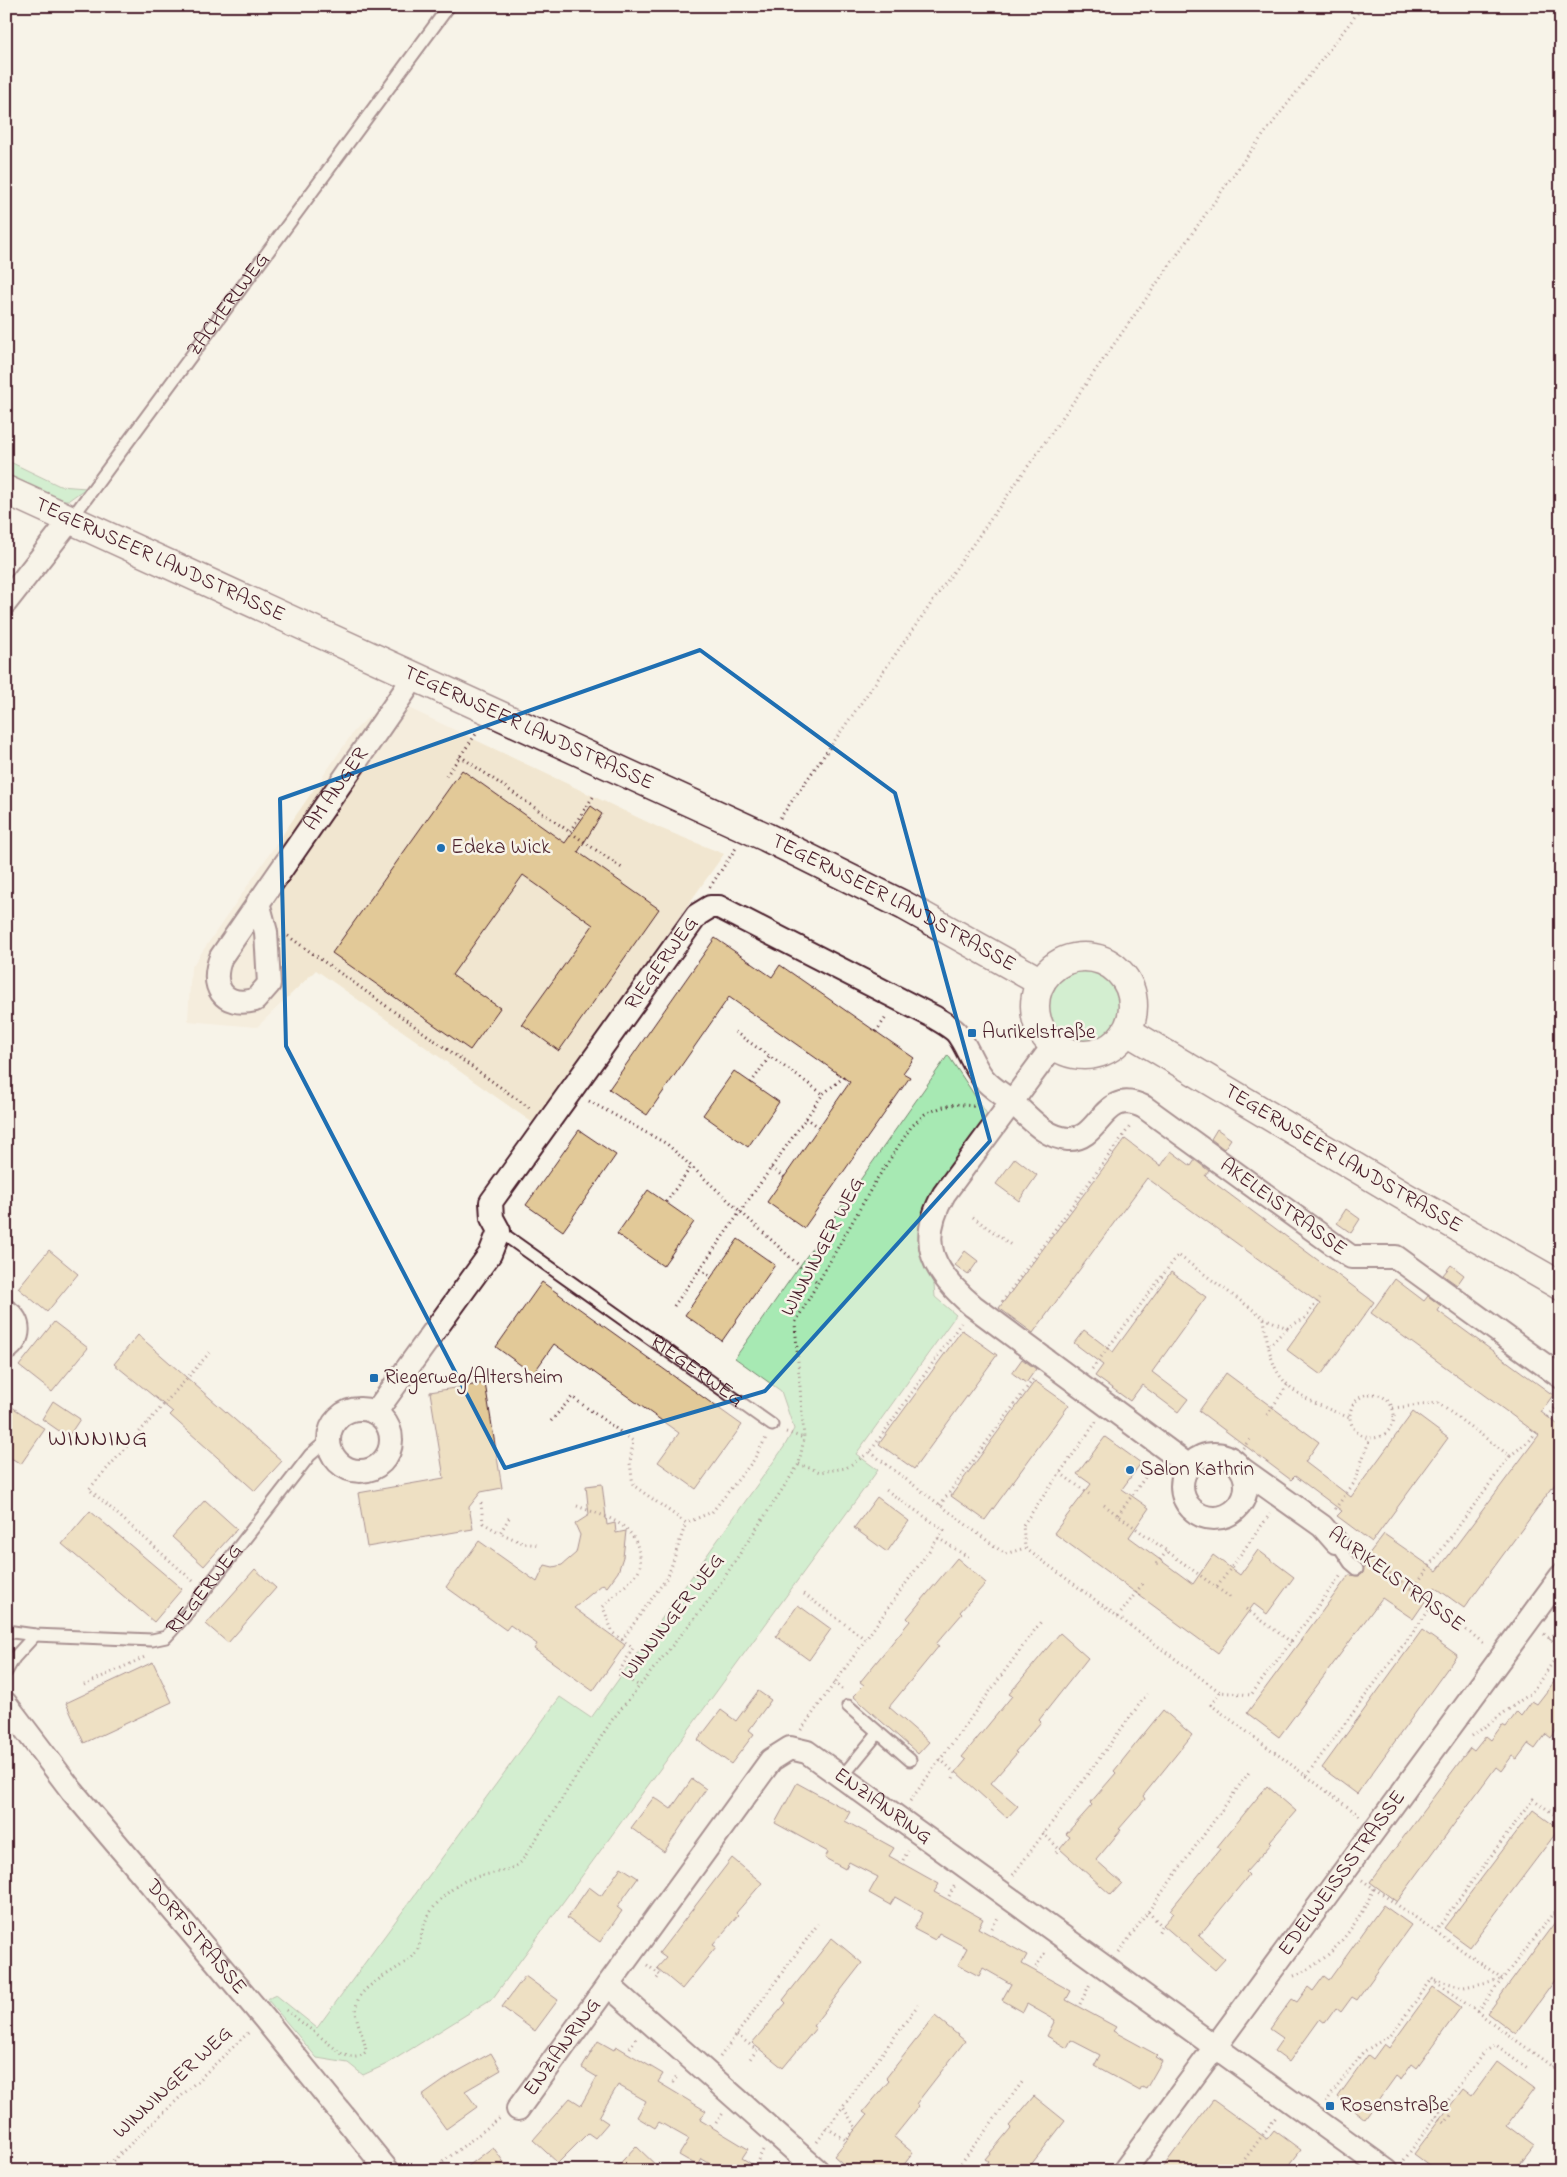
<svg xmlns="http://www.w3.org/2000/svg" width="1567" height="2177" viewBox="0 0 1567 2177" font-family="'Indie Flower',sans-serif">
<rect width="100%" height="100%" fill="#f7f3e8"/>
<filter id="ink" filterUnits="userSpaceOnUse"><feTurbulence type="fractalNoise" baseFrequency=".02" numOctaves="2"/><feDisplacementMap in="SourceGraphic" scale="10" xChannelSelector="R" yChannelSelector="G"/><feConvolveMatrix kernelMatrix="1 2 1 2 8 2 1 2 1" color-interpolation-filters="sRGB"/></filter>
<g filter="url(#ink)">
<polygon fill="#f1e6d0" points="398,703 662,829 724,854 533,1123 316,970 257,1027 188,1021 191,968 354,731 378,708"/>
<g fill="#a7e9b3" stroke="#78846f">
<polygon points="6,460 60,486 86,488 69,500 57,500 6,480"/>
<circle cx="1082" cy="1004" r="38"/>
<polygon points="948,1055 989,1117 922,1226 923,1261 934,1285 935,1297 956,1315 856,1454 878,1470 493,1998 387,2064 363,2075 348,2063 317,2058 267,1999 276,1995 317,2028 560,1697 591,1718 784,1447 794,1429 781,1391 735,1358"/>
</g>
<g fill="#e2c998" stroke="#4a1f2b">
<polygon points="462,770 565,843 591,806 602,814 578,852 659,909 559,1051 522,1024 593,925 523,875 452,975 500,1008 470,1050 332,953"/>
<polygon points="715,938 772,977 780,965 914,1058 903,1073 910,1077 804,1228 767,1202 850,1082 729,997 647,1115 609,1089"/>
<polygon points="734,1071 779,1102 748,1147 703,1115"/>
<polygon points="1217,1129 1231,1139 1224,1149 1211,1139"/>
<polygon points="579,1130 616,1155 563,1231 526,1205"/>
<polygon points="1125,1139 1161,1166 1171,1151 1191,1166 1195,1160 1209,1171 1205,1176 1374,1302 1321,1375 1287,1350 1320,1304 1147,1178 1033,1333 999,1308"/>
<polygon points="1015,1158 1037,1175 1019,1201 996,1184"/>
<polygon points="648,1190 694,1222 663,1266 617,1234"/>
<polygon points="1346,1209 1360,1219 1351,1233 1337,1223"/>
<polygon points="738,1239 775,1265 722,1341 685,1315"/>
<polygon points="49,1250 78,1274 47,1312 18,1288"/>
<polygon points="965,1251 978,1261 968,1275 955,1265"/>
<polygon points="1451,1265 1464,1275 1457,1285 1443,1275"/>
<polygon points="1171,1272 1206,1297 1152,1372 1188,1399 1178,1412 1142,1385 1130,1401 1095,1376 1103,1365 1074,1343 1084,1330 1113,1352"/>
<polygon points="1395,1279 1424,1301 1428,1296 1441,1306 1438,1311 1553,1395 1541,1412 1561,1427 1561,1476 1464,1608 1435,1587 1413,1619 1382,1598 1279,1737 1247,1713 1349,1575 1359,1576 1363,1573 1364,1567 1362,1563 1384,1534 1437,1571 1539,1435 1371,1313"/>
<polygon points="542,1282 742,1425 696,1489 658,1462 679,1433 554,1344 533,1374 496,1347"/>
<polygon points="54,1322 88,1348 52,1392 19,1366"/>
<polygon points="962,1330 997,1355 914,1469 879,1444"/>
<polygon points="138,1335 282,1461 255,1491 170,1415 173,1412 114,1364"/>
<polygon points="1022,1359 1036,1369 1026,1383 1012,1373"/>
<polygon points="1226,1373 1319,1442 1305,1462 1351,1497 1413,1412 1448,1438 1372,1542 1337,1516 1342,1511 1295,1476 1291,1480 1199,1411"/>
<polygon points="1035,1381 1069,1405 985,1520 951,1496"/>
<polygon points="485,1383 502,1488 481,1492 469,1507 473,1529 367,1547 358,1493 444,1478 430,1392"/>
<polygon points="53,1401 80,1419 68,1437 42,1419"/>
<polygon points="6,1403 45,1429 21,1464 6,1455"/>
<polygon points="1105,1437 1141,1463 1122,1489 1149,1508 1129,1537 1193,1584 1213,1555 1240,1575 1258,1550 1294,1577 1267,1614 1254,1604 1218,1653 1054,1533 1091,1484 1077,1474"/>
<polygon points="602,1484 607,1525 615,1523 616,1533 626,1531 623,1557 618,1572 607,1587 603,1584 574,1608 625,1645 593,1691 534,1649 537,1644 510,1625 506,1630 446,1587 479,1541 537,1582 545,1565 553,1567 562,1565 576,1553 580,1535 575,1524 589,1515 586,1486"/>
<polygon points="877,1497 909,1521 887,1552 854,1528"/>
<polygon points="205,1500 237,1529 204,1566 172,1537"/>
<polygon points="90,1511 182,1589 154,1622 62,1544"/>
<polygon points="957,1558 986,1583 960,1612 962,1614 936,1644 939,1646 889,1707 929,1742 918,1754 853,1696 864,1685 860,1682 910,1621 907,1618"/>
<polygon points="255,1569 276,1588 228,1643 206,1624"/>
<polygon points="798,1605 831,1629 809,1660 776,1636"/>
<polygon points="1422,1630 1457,1655 1357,1794 1322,1768"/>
<polygon points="1060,1633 1088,1658 1039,1720 1041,1722 1015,1752 1017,1753 991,1783 1018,1806 1007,1818 956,1772 966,1760 962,1757 1012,1696 1009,1694"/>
<polygon points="153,1662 172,1702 84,1743 66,1703"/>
<polygon points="1561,1673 1561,1724 1551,1738 1546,1734 1535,1749 1528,1744 1517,1759 1512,1756 1501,1771 1496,1767 1397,1902 1370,1882 1470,1748 1474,1751 1486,1736 1491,1740 1502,1725 1506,1727 1517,1712 1521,1716 1532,1701 1537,1704"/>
<polygon points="758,1691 771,1700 749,1730 754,1734 731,1764 698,1740 721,1710 736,1721"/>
<polygon points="1163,1710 1192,1735 1143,1796 1145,1799 1119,1829 1121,1830 1096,1860 1122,1883 1111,1895 1060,1849 1070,1837 1066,1834 1092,1805 1090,1803 1116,1773 1114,1771"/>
<polygon points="692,1779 706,1789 664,1852 631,1828 654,1797 671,1809"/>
<polygon points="797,1783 850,1812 845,1821 894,1848 889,1856 939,1884 934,1892 983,1919 978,1928 1027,1955 1022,1964 1071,1991 1066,2000 1116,2027 1113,2031 1157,2055 1155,2057 1162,2061 1146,2089 1142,2087 1140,2091 1094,2066 1100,2055 1071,2040 1067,2048 1047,2036 1055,2020 1027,2004 1023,2012 1002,2000 1011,1984 983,1968 979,1976 958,1965 967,1948 939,1933 935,1940 914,1929 923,1913 895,1897 890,1905 869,1893 878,1877 849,1862 845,1869 825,1858 828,1852 775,1823"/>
<polygon points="1267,1786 1296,1811 1270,1841 1272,1843 1246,1872 1249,1875 1199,1936 1225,1959 1215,1970 1163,1925 1174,1913 1170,1910 1220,1849 1217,1847"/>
<polygon points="1533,1810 1559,1829 1470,1947 1444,1928"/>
<polygon points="732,1858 762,1883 736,1913 738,1915 713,1945 716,1947 682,1989 657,1968 666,1958 659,1953"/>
<polygon points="621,1867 638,1878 617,1907 622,1911 600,1942 567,1918 589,1887 601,1896"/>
<polygon points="1383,1905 1411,1925 1357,2000 1352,1997 1341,2012 1336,2008 1325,2023 1320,2019 1289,2062 1274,2051 1283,2038 1270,2029 1292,1999 1297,2002 1308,1987 1313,1991 1324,1976 1329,1980"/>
<polygon points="1561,1914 1561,1972 1516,2034 1488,2013"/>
<polygon points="832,1938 862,1963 813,2026 816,2028 783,2068 752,2043 786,2003 783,2000"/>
<polygon points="525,1976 558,2000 535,2031 502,2007"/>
<polygon points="1433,1987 1461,2007 1417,2068 1412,2064 1401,2080 1396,2076 1365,2119 1338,2097 1368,2055 1373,2059 1384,2044 1389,2048"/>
<polygon points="935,2016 965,2041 916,2104 919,2106 894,2137 913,2153 899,2171 851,2171 834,2156 867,2115 863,2112 889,2081 886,2078"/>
<polygon points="598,2041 614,2050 616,2046 663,2074 658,2082 706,2111 700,2120 748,2149 742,2158 763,2171 722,2171 702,2159 698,2166 679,2155 689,2139 659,2122 655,2128 637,2117 646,2101 618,2085 599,2117 608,2123 595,2138 588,2133 558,2163 533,2140 570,2098 581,2105 597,2077 582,2068"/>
<polygon points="491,2053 501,2070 465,2091 477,2107 446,2129 422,2096 453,2074"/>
<polygon points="1497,2062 1534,2089 1507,2125 1534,2145 1514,2171 1437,2171 1414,2154 1463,2089 1472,2096"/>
<polygon points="1034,2096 1065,2121 1026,2171 980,2171 988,2161 985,2159 1011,2128 1009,2126"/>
<polygon points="1213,2100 1267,2139 1274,2130 1301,2150 1285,2171 1160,2171"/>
<polygon points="636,2146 662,2171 613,2171"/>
<polygon points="493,2147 510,2171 462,2171"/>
</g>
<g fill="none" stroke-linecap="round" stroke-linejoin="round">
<defs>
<g id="service">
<path id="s1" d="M71,519L449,6"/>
<path id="s2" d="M499,1231L772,1425"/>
<polyline points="1336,1542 1350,1563 1357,1569"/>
<path id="s3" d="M6,1631L35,1635L152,1640L166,1637L185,1616L310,1455L329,1439"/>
<polyline points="6,1672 14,1658 35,1635"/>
<polyline points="848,1706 910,1760"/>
<polyline points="842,1777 878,1733"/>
</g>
<g id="minor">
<polyline points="6,602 71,519"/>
<path id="s4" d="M258,902L266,932L269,984L255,1000C222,1008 210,986 221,957L415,676"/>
<path d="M1053,1046L944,1194C916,1243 933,1272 973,1306L1189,1466"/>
<path d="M6,1311C22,1320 21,1340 6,1349"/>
<circle cx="360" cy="1440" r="31"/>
<path id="s5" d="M375,1413L490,1254L499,1231L492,1218L491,1202L697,915L710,907H719L934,1017C940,1021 950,1026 956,1032C966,1044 972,1064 983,1078C991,1088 1003,1094 1012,1102C1029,1117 1044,1137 1068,1139C1101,1141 1102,1086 1144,1107L1351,1257H1396L1561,1377"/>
<circle cx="1214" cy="1486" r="32"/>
<polyline points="1242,1469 1322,1526 1336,1542"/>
<path id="s6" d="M6,1704L72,1791L264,2018L388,2171"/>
<polyline points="608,1985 818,2171"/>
<path id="s7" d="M518,2109L771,1760L790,1748L807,1752L1387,2171"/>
<path id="s8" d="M1124,2171L1561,1576"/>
</g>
<g id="secondary">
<path id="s9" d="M6,490L766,837L905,906L1041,982"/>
<circle cx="1084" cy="1006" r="49"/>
<path id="s10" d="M1127,1031L1402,1195L1561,1286"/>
</g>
</defs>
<use href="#service" stroke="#4a1f2b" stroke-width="15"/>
<use href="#minor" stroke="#4a1f2b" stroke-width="26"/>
<use href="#secondary" stroke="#4a1f2b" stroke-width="31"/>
<g stroke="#4a1f2b" stroke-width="3" stroke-dasharray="1 4" stroke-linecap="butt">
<polyline points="460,756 622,868"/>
<polyline points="446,776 476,734"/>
<polyline points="780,818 1241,164 1363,6"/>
<polyline points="570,831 595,794"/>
<polyline points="710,887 736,848"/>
<polyline points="288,936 531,1109"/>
<polyline points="735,1032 823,1094"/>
<polyline points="876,1032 887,1016"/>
<polyline points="751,1083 770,1056"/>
<polyline points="589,1101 667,1144 818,1283"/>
<polyline points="806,1118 819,1127"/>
<polyline points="771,1168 784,1177"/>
<polyline points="666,1202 691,1167"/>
<polyline points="973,1217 1011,1245"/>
<polyline points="700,1269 711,1277"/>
<polyline points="1002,1302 1131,1125"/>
<polyline points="674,1306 823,1094 844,1077"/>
<polyline points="1264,1318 1287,1328 1269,1346"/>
<polyline points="1287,1328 1305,1318 1320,1298"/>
<path d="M1092,1369L1178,1255L1264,1318C1266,1334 1268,1351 1275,1367C1287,1395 1324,1407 1350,1418"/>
<circle cx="1372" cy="1416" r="22"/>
<polyline points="1393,1408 1438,1403 1510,1456 1412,1590"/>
<polyline points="1267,1415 1288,1384"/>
<polyline points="1548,1417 1561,1400"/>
<polyline points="551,1421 572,1397 633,1441 630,1463 633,1485 686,1523 712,1512 753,1461 766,1438"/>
<polyline points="1096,1422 1023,1525 1025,1548 1220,1692 1251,1695 1342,1574"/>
<polyline points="786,1432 804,1438"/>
<polyline points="1243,1448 1250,1439"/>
<polyline points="870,1452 1005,1554 1025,1548"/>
<polyline points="1510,1456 1530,1440 1538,1430"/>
<polyline points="799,1464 820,1472 846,1468 870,1452 961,1323"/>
<polyline points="1060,1473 1089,1494"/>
<polyline points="481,1503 483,1523 500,1533"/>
<polyline points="940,1505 1035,1377"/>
<polyline points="1104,1505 1231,1598"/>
<path d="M577,1506C602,1516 633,1521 639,1552C641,1560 642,1567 636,1574C627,1586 613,1595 603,1607L613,1633L633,1648L618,1674L640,1686"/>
<polyline points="1335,1509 1354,1483 1370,1438"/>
<polyline points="1118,1515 1154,1465"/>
<polyline points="509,1518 500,1533 523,1543 538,1545"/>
<polyline points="938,1538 971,1559"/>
<polyline points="1370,1558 1485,1644"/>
<polyline points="1157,1564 1167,1551"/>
<polyline points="193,1581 89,1489 212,1350"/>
<polyline points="1217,1587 1270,1514"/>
<polyline points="804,1594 865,1639"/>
<polyline points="1246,1609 1291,1642"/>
<polyline points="1118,1617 1143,1583"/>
<polyline points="1544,1634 1561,1647"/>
<polyline points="1550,1639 1561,1625"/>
<polyline points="622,1640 668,1576 686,1523"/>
<polyline points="834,1682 845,1692"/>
<polyline points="84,1685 147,1656"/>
<polyline points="1220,1692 1211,1705 1360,1816"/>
<polyline points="801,1730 944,1530 883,1488"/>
<polyline points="1472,1736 1531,1693 1561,1651"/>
<polyline points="940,1759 955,1773 952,1781"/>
<polyline points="1306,1776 1433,1605"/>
<polyline points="910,1801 1042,1620"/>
<polyline points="1555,1815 1561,1819"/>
<polyline points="1043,1833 1058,1848 1055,1856"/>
<polyline points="903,1860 908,1851"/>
<polyline points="1013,1875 1147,1694"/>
<polyline points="1362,1880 1503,1979"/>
<polyline points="949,1896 955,1885"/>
<polyline points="1148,1912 1162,1926 1158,1933"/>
<polyline points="1553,1915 1561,1910"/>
<polyline points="992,1928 999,1916"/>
<polyline points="1435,1932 1533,1799 1555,1815 1561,1807"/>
<polyline points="1119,1952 1250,1771"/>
<polyline points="647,1965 660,1975 655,1981"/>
<polyline points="1036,1967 1045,1952"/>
<path d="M1294,1976C1334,1959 1355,1927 1374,1889"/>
<polyline points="1432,1979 1561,2073"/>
<polyline points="1435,1980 1464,1987 1502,1979"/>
<polyline points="1080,2004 1091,1982"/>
<path d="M286,2010L342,2054C352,2058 358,2059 366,2052C365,2035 351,2017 358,2000C366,1981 401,1970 415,1954C421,1946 420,1935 424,1925C430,1908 446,1892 461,1883C479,1872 509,1875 522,1861L612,1720L710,1599L799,1464L804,1438L795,1323L875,1182L911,1127L925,1114L940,1108L955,1104L973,1106L979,1102"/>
<polyline points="1477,2012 1561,1903"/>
<polyline points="737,2035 757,2050 750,2059"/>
<polyline points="630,2048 636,2038"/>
<polyline points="720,2057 818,1924"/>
<polyline points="1552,2067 1561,2060"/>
<polyline points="673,2083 678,2075"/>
<polyline points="1326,2102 1363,2052 1391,2035 1432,1979"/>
<polyline points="1436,2116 1445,2123 1452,2114"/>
<polyline points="716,2123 723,2113"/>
<polyline points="827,2128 846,2140 856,2128 843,2107"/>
<polyline points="817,2142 918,2005"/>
<polyline points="758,2160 763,2150"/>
<polyline points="1404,2160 1484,2052 1496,2045 1529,2069"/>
<polyline points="102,2171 249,2032"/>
<polyline points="431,2171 500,2118"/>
<polyline points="955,2171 1023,2081"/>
<polyline points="1236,2171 1276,2117"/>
<polyline points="1335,2171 1340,2163"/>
</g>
<use href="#service" stroke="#f7f3e8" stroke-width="11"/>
<use href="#minor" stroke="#f7f3e8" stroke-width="22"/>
<use href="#secondary" stroke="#f7f3e8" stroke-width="28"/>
</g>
</g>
<path d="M0 0H1567V2177H0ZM700,650L895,793L990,1141L765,1391L505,1468L286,1046L280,799Z" fill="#f7f3e8" fill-opacity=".55" fill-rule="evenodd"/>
<path fill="none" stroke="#1f6fb2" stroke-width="4" stroke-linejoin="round" d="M700,650L895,793L990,1141L765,1391L505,1468L286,1046L280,799Z"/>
<g fill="#1f6fb2" stroke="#f7f3e8" stroke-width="2">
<circle cx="441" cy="848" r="5"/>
<rect x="967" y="1028" width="10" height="10" rx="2.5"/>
<rect x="369" y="1373" width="10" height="10" rx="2.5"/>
<circle cx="1130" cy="1470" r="5"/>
<rect x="1325" y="2101" width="10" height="10" rx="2.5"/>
</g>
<g text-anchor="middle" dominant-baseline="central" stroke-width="5" stroke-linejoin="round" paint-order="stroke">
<g font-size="21" fill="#4a1f2b" stroke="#f7f3e8">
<text stroke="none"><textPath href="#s1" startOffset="266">ZACHERLWEG</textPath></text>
<text stroke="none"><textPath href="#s9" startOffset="169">TEGERNSEER LANDSTRASSE</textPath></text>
<text stroke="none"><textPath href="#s9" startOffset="574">TEGERNSEER LANDSTRASSE</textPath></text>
<text stroke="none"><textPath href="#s4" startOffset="381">AM ANGER</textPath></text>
<text stroke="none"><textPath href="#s9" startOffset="979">TEGERNSEER LANDSTRASSE</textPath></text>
<text stroke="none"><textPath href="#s5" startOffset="545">RIEGERWEG</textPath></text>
<text stroke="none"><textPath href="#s10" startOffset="251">TEGERNSEER LANDSTRASSE</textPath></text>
<text stroke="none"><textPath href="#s5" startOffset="1319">AKELEISTRASSE</textPath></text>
<text transform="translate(823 1247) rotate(-62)">WINNINGER WEG</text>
<text stroke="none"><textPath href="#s2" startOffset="242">RIEGERWEG</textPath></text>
<text transform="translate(1396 1580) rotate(36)">AURIKELSTRASSE</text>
<text stroke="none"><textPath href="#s3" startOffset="222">RIEGERWEG</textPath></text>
<text transform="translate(673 1617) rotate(-52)">WINNINGER WEG</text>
<text stroke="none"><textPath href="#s7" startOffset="564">ENZIANRING</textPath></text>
<text stroke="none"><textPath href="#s8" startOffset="369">EDELWEISSSTRASSE</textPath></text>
<text stroke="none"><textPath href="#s6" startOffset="301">DORFSTRASSE</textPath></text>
<text stroke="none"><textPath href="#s7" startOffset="76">ENZIANRING</textPath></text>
<text transform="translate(173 2083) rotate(-43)">WINNINGER WEG</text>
</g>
<g font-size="21" fill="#4a1f2b" stroke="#f7f3e8" text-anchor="start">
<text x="451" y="848">Edeka Wick</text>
<text x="982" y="1033">Aurikelstraße</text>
<text x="384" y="1378">Riegerweg/Altersheim</text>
<text x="1140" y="1470">Salon Kathrin</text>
<text x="1340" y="2106">Rosenstraße</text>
</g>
<g font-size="24" letter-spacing="1" fill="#4a1f2b" stroke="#f7f3e8">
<text x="98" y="1439">WINNING</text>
</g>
</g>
<rect width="1567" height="2177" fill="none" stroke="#f7f3e8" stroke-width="25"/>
<rect x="12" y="12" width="1542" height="2152" fill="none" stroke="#4a1f2b" stroke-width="2" filter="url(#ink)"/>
</svg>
